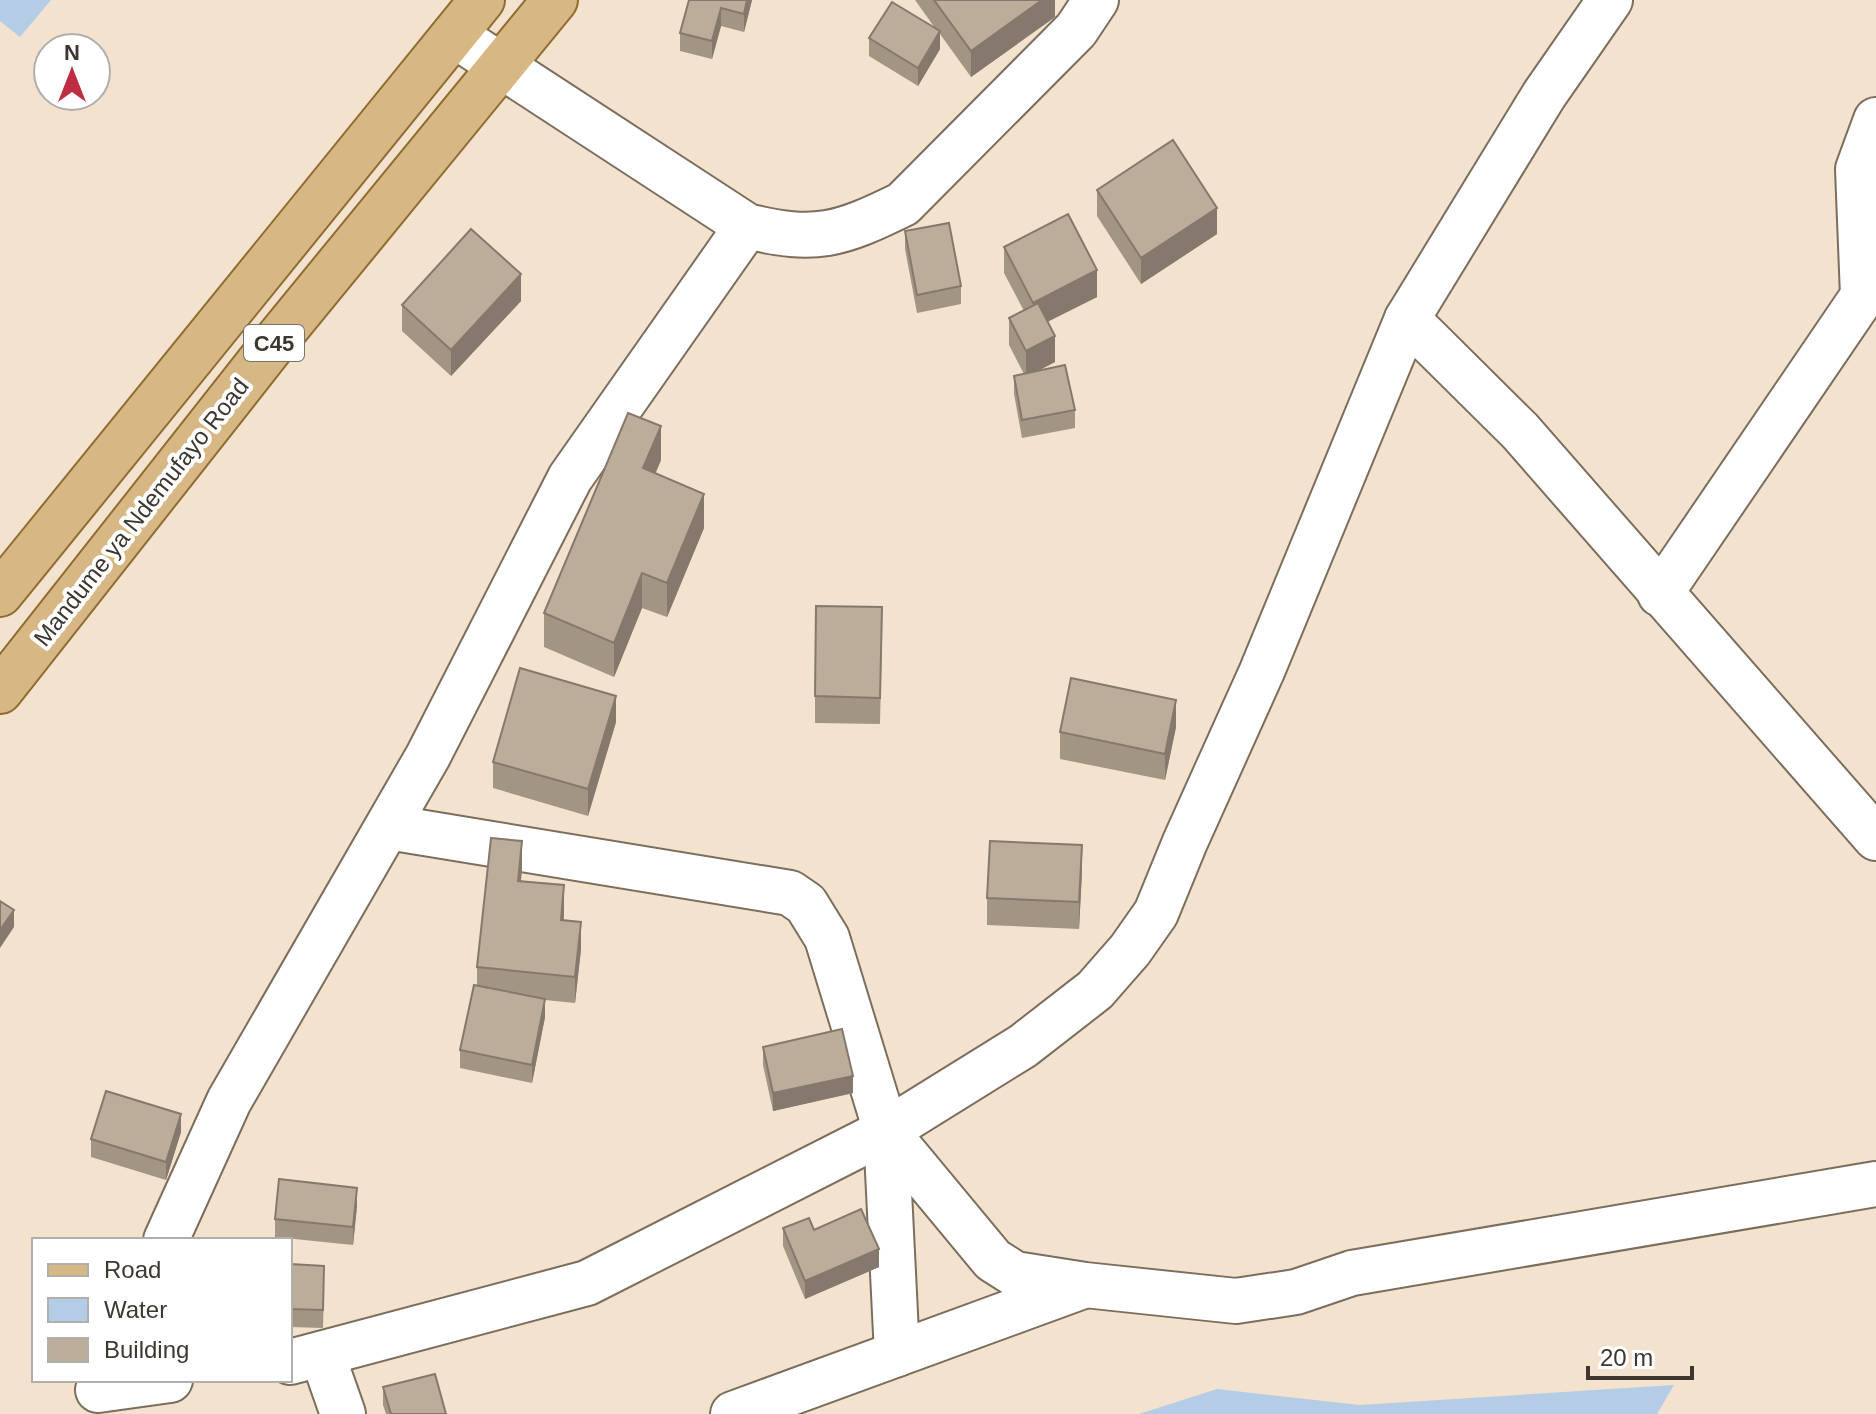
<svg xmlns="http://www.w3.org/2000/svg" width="1876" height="1414" viewBox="0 0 1876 1414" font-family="Arial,sans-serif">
<rect width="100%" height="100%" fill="#f2e2ce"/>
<g fill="#b5cce7">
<polygon points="0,0 51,0 20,37 0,21"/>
<polygon points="1674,1385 1657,1414 1139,1414 1217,1389 1360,1405"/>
</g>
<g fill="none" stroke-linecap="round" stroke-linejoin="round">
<defs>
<g id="minor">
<path d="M454,35L747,226C816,243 840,235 903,204L1076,30L1096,0"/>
<polyline points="1407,319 1520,431 1876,838"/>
<polyline points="1660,594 1863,296 1858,169 1876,120"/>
<polyline points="388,827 790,893 806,904 827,938 886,1131"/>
<polyline points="166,1240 229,1101 428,756 570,478 747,226"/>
<polyline points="322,1354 343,1414"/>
<polyline points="897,1354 886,1131 993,1260 1015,1274 1085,1285 1236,1301 1296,1292 1352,1273 1876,1184"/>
<polyline points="290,1362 587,1283 886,1131 1023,1046 1095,990 1130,950 1156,913 1185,842 1262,671 1407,319 1544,95 1610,0"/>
<polyline points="98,1390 170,1380"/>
<polyline points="733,1414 1083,1286"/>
</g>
<g id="major">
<polyline points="0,594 482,0"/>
<polyline points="0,691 275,342 555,0"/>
</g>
</defs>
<use href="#minor" stroke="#7b6e5c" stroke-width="48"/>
<use href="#major" stroke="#906c32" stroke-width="48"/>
<use href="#minor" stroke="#fff" stroke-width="44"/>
<use href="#major" stroke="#d7b885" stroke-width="44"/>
</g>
<g fill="#a29584">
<polygon points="689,0 752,0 744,32 721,26 712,59 680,51 680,33"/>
<polygon points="915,0 1055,0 1055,17 971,77 940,34 940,49 918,86 869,56 869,38 935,28"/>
<polygon points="1097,190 1217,234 1141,284 1097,216"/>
<polygon points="905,231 961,286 961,304 917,313 905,249"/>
<polygon points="1004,247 1097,297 1047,322 1055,362 1038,371 1075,410 1075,428 1022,438 1014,394 1014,376 1024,374 1009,345 1009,318 1024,311 1004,273"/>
<polygon points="521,301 451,376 402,331 402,305"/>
<polygon points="661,460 655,474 704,528 667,617 642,608 614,677 544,647 544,613"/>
<polygon points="882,634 880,724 815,723 815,696"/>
<polygon points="616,722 588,816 493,788 493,762"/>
<polygon points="1176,727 1165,780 1060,759 1060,732"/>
<polygon points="522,868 521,881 564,912 564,920 581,949 575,1003 545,1000 545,1017 532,1083 460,1068 460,1050 477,985 477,967"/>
<polygon points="1082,871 1079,929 987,925 987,898"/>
<polygon points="763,1047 853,1093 773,1111 763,1065"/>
<polygon points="181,1132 166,1180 91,1157 91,1139"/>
<polygon points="357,1206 353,1245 275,1237 275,1219"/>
<polygon points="783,1228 814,1230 879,1267 805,1299 783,1246"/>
<polygon points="290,1264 324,1284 323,1328 290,1327"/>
<polygon points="383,1387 446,1414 386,1414 383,1405"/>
</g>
<g fill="#84796c">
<polygon points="747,0 752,0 744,32 744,14"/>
<polygon points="1042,0 1055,0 1055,17 971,77 971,51"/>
<polygon points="721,8 721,26 712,59 712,41"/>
<polygon points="940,31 940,49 918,86 918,68"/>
<polygon points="1217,208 1217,234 1141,284 1141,258"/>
<polygon points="1097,270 1097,297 1033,329 1033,303"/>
<polygon points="521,274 521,301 451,376 451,350"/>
<polygon points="1055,336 1055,362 1026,377 1026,351"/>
<polygon points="661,426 661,460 643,503 643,468"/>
<polygon points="704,494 704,528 667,617 667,583"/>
<polygon points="642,573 642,608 614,677 614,643"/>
<polygon points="616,696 616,722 588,816 588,789"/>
<polygon points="1176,700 1176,727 1165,780 1165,754"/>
<polygon points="522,841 522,868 518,907 518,881"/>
<polygon points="1082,845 1082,871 1079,929 1079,902"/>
<polygon points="564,885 564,912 561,946 561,920"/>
<polygon points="14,910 14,927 0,948 0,930"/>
<polygon points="581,922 581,949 575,1003 575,977"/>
<polygon points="545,999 545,1017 532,1083 532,1065"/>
<polygon points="853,1076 853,1093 773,1111 773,1093"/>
<polygon points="181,1114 181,1132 166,1180 166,1162"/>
<polygon points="357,1188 357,1206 353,1245 353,1227"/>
<polygon points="879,1249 879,1267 805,1299 805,1281"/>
</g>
<g fill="#bcad9a" stroke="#84796c" stroke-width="2">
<polygon points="689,0 747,0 744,14 721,8 712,41 680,33"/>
<polygon points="934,0 1042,0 971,51"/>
<polygon points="892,2 940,31 918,68 869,38"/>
<polygon points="1173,140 1217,208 1141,258 1097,190"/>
<polygon points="1068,214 1097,270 1033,303 1004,247"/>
<polygon points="949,223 961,286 917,295 905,231"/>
<polygon points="471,229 521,274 451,350 402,305"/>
<polygon points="1038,303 1055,336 1026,351 1009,318"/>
<polygon points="1065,365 1075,410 1022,420 1014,376"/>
<polygon points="628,413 661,426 643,468 704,494 667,583 642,573 614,643 544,613"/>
<polygon points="816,606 882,607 880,698 815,696"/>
<polygon points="520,668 616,696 588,789 493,762"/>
<polygon points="1071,678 1176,700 1165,754 1060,732"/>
<polygon points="491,838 522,841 518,881 564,885 561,920 581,922 575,977 477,967"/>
<polygon points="990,841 1082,845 1079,902 987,898"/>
<polygon points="0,901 14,910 0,930"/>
<polygon points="474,985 545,999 532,1065 460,1050"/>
<polygon points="842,1029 853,1076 773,1093 763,1047"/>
<polygon points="106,1091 181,1114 166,1162 91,1139"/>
<polygon points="279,1179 357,1188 353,1227 275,1219"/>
<polygon points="861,1209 879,1249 805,1281 783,1228 809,1218 814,1230"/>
<polygon points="290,1264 324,1266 323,1310 290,1309"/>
<polygon points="435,1374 446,1414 391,1414 383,1387"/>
</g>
<g text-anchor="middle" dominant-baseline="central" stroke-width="8" stroke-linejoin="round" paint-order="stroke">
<rect fill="#fff" stroke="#77736d" stroke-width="2" x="244" y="325" width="60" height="36" rx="6"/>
<g font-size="22" font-weight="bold" fill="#3d372f">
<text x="274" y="343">C45</text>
</g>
<g font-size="24" fill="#3d372f" stroke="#fff">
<text transform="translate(141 512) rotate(-52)">Mandume ya Ndemufayo Road</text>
</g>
</g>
<rect x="32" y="1238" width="260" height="144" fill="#ffffff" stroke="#b1afac" stroke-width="2"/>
<rect x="48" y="1264" width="40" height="12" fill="#d7b885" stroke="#b1afac" stroke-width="2"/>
<text x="104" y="1278" font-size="24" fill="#3d372f">Road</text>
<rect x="48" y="1298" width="40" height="24" fill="#b5cce7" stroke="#b1afac" stroke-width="2"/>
<text x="104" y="1318" font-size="24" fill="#3d372f">Water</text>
<rect x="48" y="1338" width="40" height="24" fill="#bcad9a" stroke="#b1afac" stroke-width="2"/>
<text x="104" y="1358" font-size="24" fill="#3d372f">Building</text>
<g transform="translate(72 72)"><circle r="38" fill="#ffffff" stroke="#b1afac" stroke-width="2"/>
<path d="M0-6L14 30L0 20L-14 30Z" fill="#be2d42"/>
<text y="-12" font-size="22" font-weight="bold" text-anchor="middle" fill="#3d372f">N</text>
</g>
<path d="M1588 1366v12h104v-12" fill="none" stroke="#3d372f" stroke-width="4"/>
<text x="1600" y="1366" font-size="24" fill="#3d372f" stroke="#ffffff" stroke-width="6" paint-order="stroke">20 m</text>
</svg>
